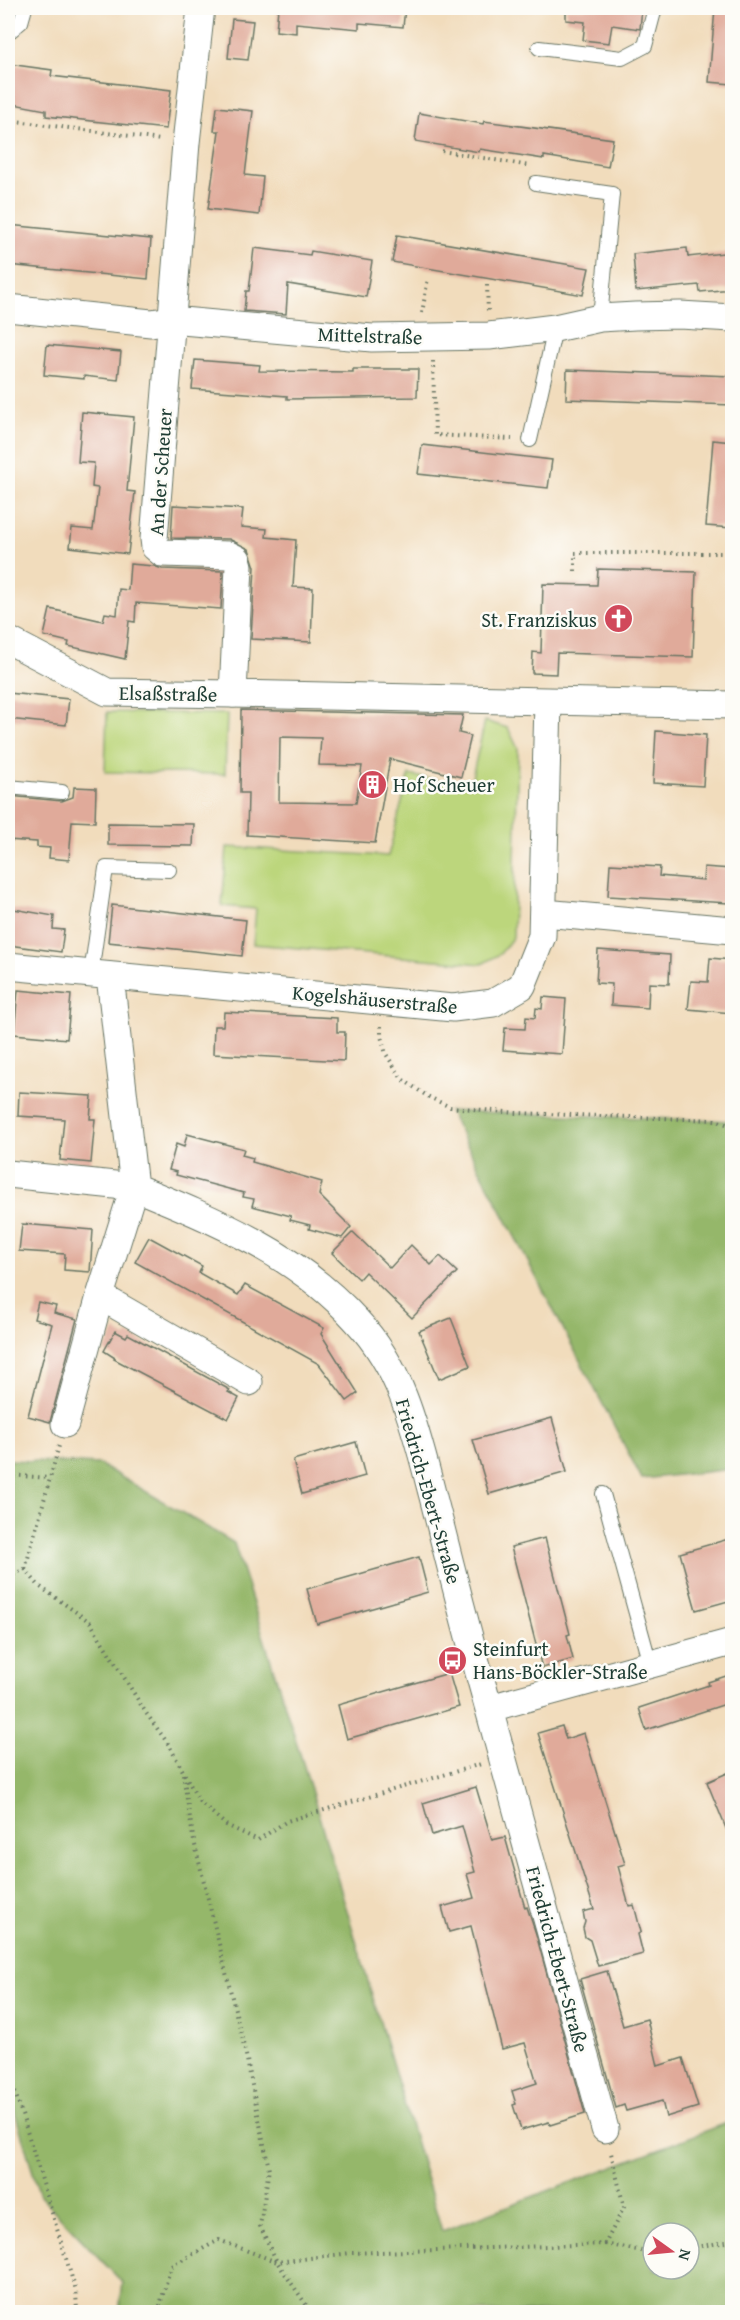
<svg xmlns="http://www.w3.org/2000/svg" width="740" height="2320" viewBox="0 0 740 2320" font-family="'Gentium Book Plus',serif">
<rect width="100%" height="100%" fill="#fdfcf7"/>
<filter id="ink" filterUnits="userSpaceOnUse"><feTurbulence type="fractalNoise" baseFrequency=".0167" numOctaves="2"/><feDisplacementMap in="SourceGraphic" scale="12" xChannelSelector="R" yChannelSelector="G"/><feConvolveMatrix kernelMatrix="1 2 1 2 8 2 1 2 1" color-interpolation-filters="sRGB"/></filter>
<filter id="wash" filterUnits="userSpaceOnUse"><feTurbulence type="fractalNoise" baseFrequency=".008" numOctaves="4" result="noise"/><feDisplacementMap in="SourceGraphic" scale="24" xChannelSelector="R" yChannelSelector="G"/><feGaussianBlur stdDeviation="1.35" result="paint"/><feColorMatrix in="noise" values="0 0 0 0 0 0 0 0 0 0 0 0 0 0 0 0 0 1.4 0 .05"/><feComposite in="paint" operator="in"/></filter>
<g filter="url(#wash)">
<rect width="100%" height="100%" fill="#f1dcbc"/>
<g fill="#bcd67b" stroke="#6e8a58" stroke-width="1.5">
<polygon points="107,712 227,714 225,774 105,772"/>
<polygon points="485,721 508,728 518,749 513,937 500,954 482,964 253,944 256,909 222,906 227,847 388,856 409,775 470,786"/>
</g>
<g fill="#95b76b" stroke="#5a7a50" stroke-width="1.5" fill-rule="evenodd">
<polygon points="449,1111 732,1121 732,1469 642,1479"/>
<path d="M8,1460L99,1464L234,1543L308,1779L442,2231L732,2121V2312H119L123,2283L40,2196L8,2089ZM653,2233H689V2269H653Z"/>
</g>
<g id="blocks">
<g fill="#e0aa9a" fill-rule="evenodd">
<polygon points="278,8 405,8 403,27 359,23 359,29 296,23 296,33 276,31"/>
<polygon points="566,8 642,8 640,29 612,25 609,43 583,40 585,22 566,20"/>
<polygon points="715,8 732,8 732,84 709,82"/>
<polygon points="232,19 253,21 248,60 228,58"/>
<polygon points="8,64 52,70 51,76 171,90 166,129 46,116 46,110 8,103"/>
<polygon points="217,107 253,111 245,175 263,177 259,215 208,209 219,131 214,131"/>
<polygon points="419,113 483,124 484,121 613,139 608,167 544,156 544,159 480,149 479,152 415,141"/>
<polygon points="8,225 151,239 148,279 8,265"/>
<polygon points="397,235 589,268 583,295 392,262"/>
<polygon points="254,248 310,255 311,251 372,261 366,297 288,284 286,314 244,311 246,291 249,291"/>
<polygon points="687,248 688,257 732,252 732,289 700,292 699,285 636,291 633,254"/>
<polygon points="47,345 121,352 118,380 84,376 84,379 44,375"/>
<polygon points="195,360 260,365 259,371 353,372 353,369 418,369 417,397 287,399 287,396 192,389"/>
<polygon points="567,370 732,376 732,405 566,399"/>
<polygon points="82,412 134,417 127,491 135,492 128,554 70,547 72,528 93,530 98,488 92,487 94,463 78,462"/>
<polygon points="713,440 732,442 732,528 706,526"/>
<polygon points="422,445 552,460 548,488 418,474"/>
<polygon points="173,505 243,509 241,527 267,529 266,537 296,540 293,587 313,588 311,642 251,639 255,567 249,549 229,539 171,538"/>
<polygon points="130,564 154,566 162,569 223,571 221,609 136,603 135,622 129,621 125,659 68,646 69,642 44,636 50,609 103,621 105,613 117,615 119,589 128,590"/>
<polygon points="598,569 696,572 693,657 557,653 556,674 532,673 533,652 541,653 543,584 597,585"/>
<polygon points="8,693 69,699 66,725 8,719"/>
<path d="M241,710L463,715L459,733L471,736L461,777L390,759L375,843L247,835L248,793H240ZM280,737L321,738L319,765L362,766L356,803L279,802Z"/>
<polygon points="656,731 706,735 703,786 653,783"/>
<polygon points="74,787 96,788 95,822 72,821 69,860 49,858 50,848 37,847 37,842 8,840 8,796 62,801 73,797"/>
<polygon points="108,823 194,824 193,846 108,845"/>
<polygon points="610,864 660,867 659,876 703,880 704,867 731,869 729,903 608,896"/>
<polygon points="112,905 246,920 242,956 108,942"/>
<polygon points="8,908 54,916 53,929 64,930 61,952 8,945"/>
<polygon points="598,950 670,955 669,984 649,983 648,1008 611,1005 612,984 596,983"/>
<polygon points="710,958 732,960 732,1013 688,1009 691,981 708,982"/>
<polygon points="18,990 71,995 67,1039 14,1034"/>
<polygon points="543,997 566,999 562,1054 503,1050 505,1028 525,1029 526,1017 535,1018 536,1008 542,1009"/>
<polygon points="224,1012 337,1018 337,1032 345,1032 344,1061 213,1054 214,1026 223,1026"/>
<polygon points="19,1092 92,1096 90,1119 95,1119 91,1163 60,1160 64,1119 18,1116"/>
<polygon points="187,1134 244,1149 242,1155 253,1158 252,1162 322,1182 319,1195 351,1227 342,1238 309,1229 310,1225 290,1220 291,1216 252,1206 254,1199 243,1197 244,1193 176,1175 177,1172 169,1170 176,1144 184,1147"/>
<polygon points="22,1224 93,1230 90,1272 64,1270 65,1254 19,1251"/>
<polygon points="353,1232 390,1268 411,1245 431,1265 440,1256 457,1272 412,1318 365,1272 359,1279 332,1253"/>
<polygon points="149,1237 202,1266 199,1273 238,1295 245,1285 324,1328 321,1334 358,1393 347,1401 319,1364 135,1262"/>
<polygon points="38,1302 56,1306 54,1313 77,1319 50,1422 28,1416 52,1324 34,1319"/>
<polygon points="451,1318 470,1366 439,1379 419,1331"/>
<polygon points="115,1331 126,1337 128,1334 230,1390 228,1392 239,1398 228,1419 114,1359 115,1358 104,1351"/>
<polygon points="552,1418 567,1472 489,1494 473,1440"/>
<polygon points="356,1442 365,1476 302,1494 293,1460"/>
<polygon points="545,1538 570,1634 567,1635 573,1659 542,1668 511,1547"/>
<polygon points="732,1538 732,1600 696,1610 680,1553"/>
<polygon points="419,1557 428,1592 317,1624 307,1589"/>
<polygon points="449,1673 459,1707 347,1739 338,1705"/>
<polygon points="732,1674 732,1702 646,1730 639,1708 709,1685 708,1682"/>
<polygon points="562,1726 566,1739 584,1733 625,1864 618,1866 629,1906 634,1905 641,1932 638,1934 643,1954 598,1966 590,1940 585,1937 583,1928 585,1922 583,1912 594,1909 538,1733"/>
<polygon points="732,1771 732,1843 707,1782"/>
<polygon points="476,1787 492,1840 505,1837 525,1908 527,1907 536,1934 585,2114 550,2125 549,2122 521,2130 513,2105 516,2104 512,2091 537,2083 525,2043 502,2049 471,1926 449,1932 442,1907 474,1898 467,1874 475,1872 462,1826 432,1835 423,1803"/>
<polygon points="607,1971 623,2026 647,2019 658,2066 683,2058 698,2107 666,2117 662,2101 626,2111 624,2105 616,2108 580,1979"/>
</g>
</g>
</g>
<g filter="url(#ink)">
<use href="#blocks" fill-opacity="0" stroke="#687564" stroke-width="1.5"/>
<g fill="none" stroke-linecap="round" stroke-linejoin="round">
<defs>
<g id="lane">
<polyline points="8,33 21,22 25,8"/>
<polyline points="539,48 622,58 645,46 655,8"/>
<polyline points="536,183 612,194 600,318"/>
<polyline points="530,440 555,328"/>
<polyline points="8,787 62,792"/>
<polyline points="91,974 106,868 169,870"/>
<polyline points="603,1494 650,1664"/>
</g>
<g id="street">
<polyline points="201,8 186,143 154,539 155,547 162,553 229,555 237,559 239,566 233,694 732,705"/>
<polyline points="8,308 151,323 171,320 372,338 489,336 555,328 600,318 635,316 680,315 732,318"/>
<polyline points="8,640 107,692 233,694"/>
<polyline points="544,913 732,930"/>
<polyline points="8,966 453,1008 493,1003 522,986 542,936 548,702"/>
<path d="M110,976L134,1187C215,1220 297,1254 357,1321C402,1369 416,1431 432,1493C446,1547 459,1601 474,1655C519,1813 562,1971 605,2129"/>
<polyline points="8,1174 134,1187 100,1296 65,1424"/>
<polyline points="100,1296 249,1382"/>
<polyline points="490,1708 732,1642"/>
</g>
</defs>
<use href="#lane" stroke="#687564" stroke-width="16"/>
<use href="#street" stroke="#687564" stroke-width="29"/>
<g stroke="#687564" stroke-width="4" stroke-dasharray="1.5 4.5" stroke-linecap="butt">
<polyline points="8,120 161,140"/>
<polyline points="442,151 530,166"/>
<polyline points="487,285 488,311"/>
<polyline points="422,313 428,278"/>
<polyline points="433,361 435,435 512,439"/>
<polyline points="575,571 575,553 732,553"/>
<polyline points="381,1026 381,1036 386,1054 402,1079 427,1096 450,1107 517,1113 715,1120 732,1126"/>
<polyline points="8,1475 50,1478"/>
<polyline points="25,1569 39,1586 90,1622 146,1713 169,1745 199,1801 226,1825 258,1840 287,1821 481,1764"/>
<polyline points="25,1569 59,1446"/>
<polyline points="8,1577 25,1569"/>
<polyline points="183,1774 193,1837 246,2055 269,2169 260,2226 277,2262 311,2312"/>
<polyline points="8,2069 76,2291 77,2312"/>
<polyline points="605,2244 653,2253"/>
<polyline points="689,2248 732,2241"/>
<polyline points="158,2312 171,2266 219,2240 277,2262 351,2253 605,2244 624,2207 611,2153"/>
</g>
<use href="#lane" stroke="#fff" stroke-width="14"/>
<use href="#street" stroke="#fff" stroke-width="27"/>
</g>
</g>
<defs>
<symbol id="church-disc" viewBox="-11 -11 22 22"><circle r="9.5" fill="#d1495b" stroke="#fdfcf7"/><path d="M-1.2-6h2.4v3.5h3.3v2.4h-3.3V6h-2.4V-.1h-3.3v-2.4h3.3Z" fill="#fff"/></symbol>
<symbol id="building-disc" viewBox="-11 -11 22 22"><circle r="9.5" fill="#d1495b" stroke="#fdfcf7"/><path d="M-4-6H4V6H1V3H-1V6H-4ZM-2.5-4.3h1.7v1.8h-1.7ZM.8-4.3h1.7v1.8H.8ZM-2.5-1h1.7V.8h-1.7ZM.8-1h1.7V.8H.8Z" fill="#fff"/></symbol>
<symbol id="bus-disc" viewBox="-11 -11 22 22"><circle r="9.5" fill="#d1495b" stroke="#fdfcf7"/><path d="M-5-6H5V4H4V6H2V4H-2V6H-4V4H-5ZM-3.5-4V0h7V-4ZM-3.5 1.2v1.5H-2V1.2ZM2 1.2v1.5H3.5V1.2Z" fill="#fff"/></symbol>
</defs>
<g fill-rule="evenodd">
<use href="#church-disc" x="602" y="602" width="33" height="33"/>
<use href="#building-disc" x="356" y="768" width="33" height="33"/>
<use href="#bus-disc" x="436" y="1644" width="33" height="33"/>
</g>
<g text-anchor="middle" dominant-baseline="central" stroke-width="5" stroke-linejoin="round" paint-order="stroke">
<g font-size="20" fill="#1f3d34" stroke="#fdfcf7">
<text transform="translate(370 335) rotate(2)">Mittelstraße</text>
<text transform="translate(160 472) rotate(-86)">An der Scheuer</text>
<text transform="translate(168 693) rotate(1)">Elsaßstraße</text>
<text transform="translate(375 999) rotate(5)">Kogelshäuserstraße</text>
<text transform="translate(429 1491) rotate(74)">Friedrich-Ebert-Straße</text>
<text transform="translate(558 1959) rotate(75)">Friedrich-Ebert-Straße</text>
</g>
<g font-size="20" fill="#1f3d34" stroke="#fdfcf7" text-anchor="start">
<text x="597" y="619" text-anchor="end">St. Franziskus</text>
<text x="393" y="784">Hof Scheuer</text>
<text x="473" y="1648">Steinfurt<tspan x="473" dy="23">Hans-Böckler-Straße</tspan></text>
</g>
</g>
<rect width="740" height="2320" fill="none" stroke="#fdfcf7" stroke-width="30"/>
<g transform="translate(671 2251) rotate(105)"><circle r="28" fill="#fdfcf7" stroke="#a4b0a9" stroke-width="1.5"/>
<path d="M0-4.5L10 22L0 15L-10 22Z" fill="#d1495b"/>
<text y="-9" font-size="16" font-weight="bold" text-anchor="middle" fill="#1f3d34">N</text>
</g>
</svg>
